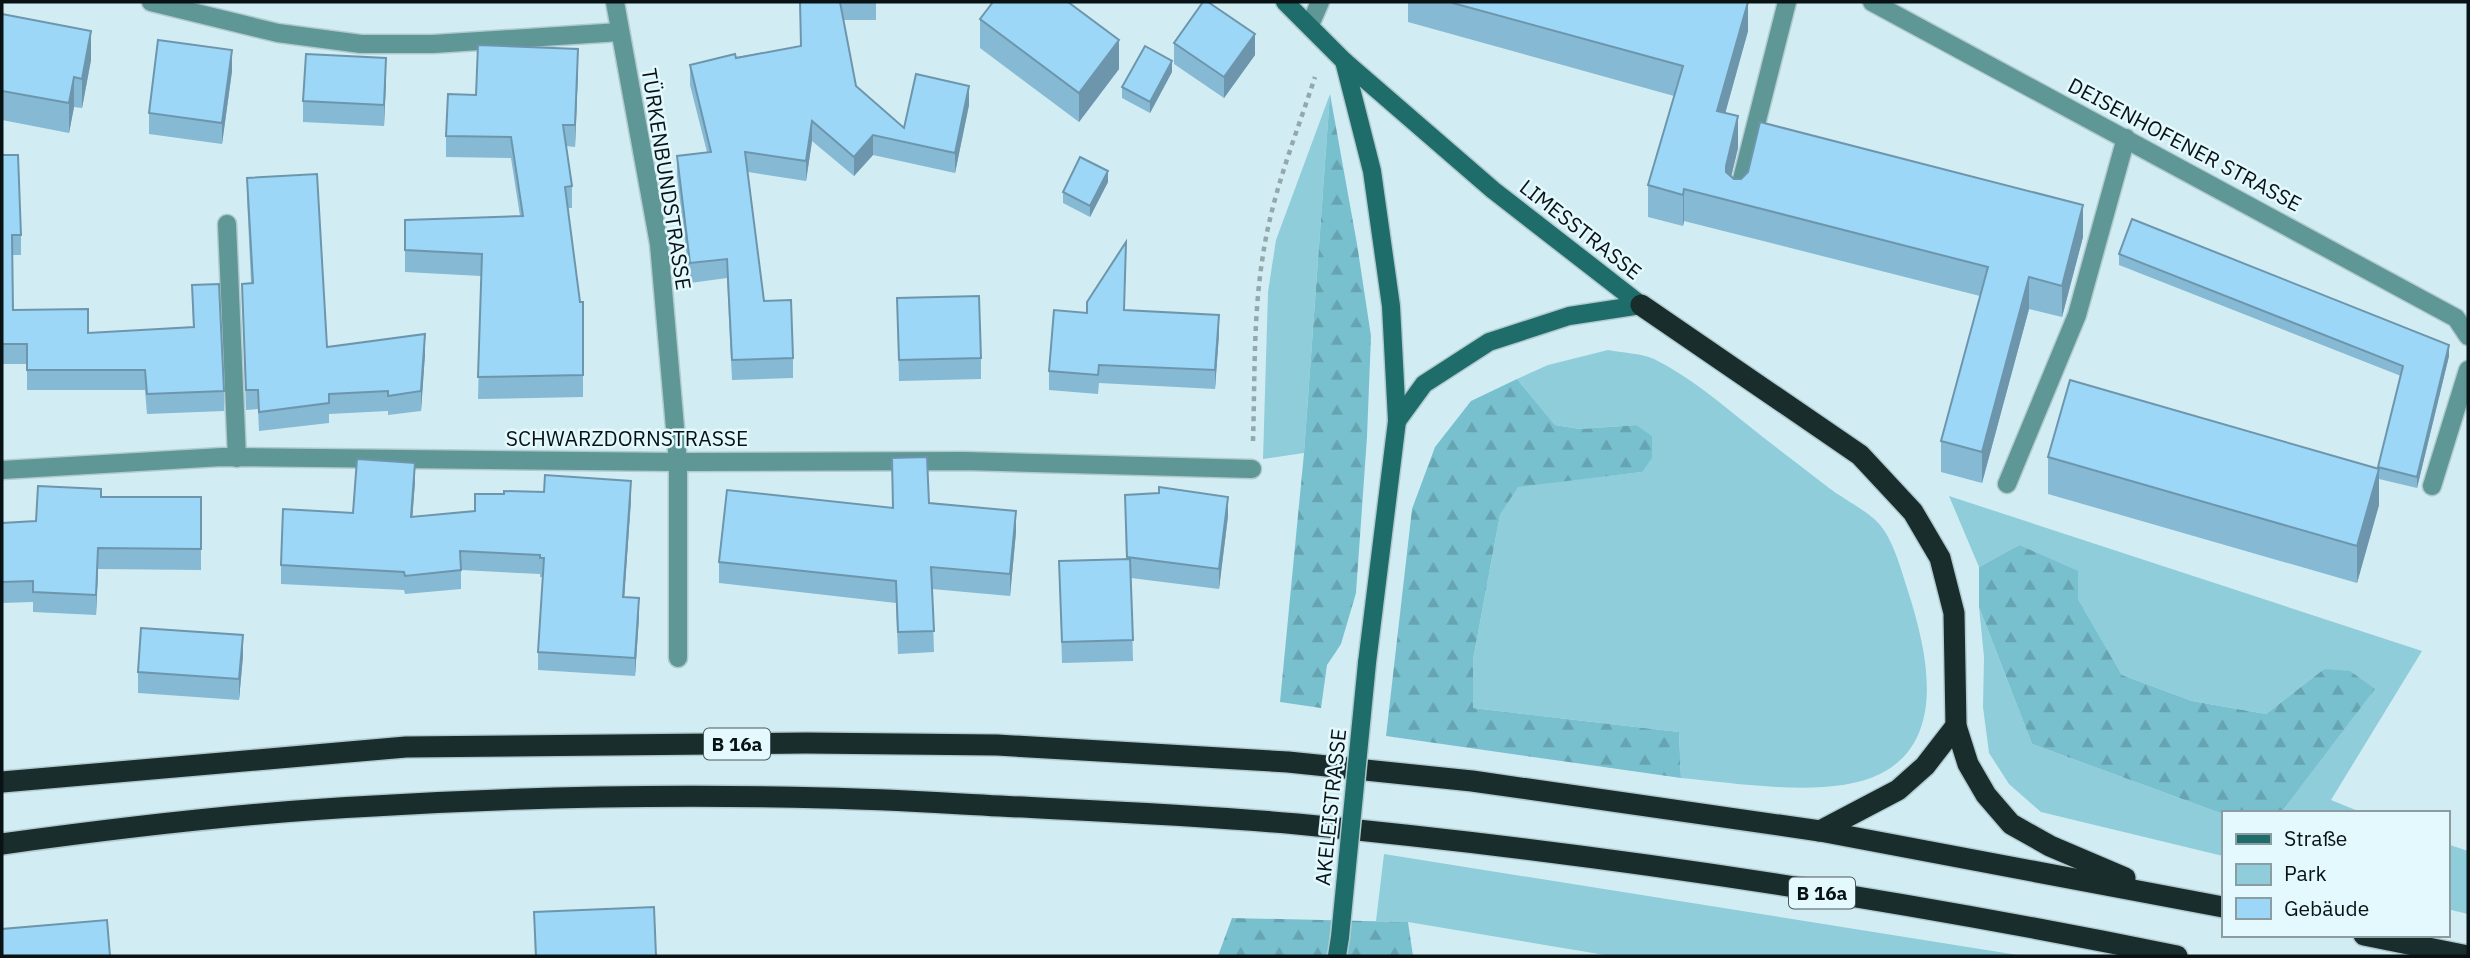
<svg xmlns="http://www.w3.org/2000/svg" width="2470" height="958" viewBox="0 0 2470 958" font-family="'IBM Plex Sans',sans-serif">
<defs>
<pattern id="forest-firs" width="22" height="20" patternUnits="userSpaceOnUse" patternTransform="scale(1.75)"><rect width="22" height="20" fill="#79c0cf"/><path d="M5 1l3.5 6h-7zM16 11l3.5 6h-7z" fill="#67a4b1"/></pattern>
</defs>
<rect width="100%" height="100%" fill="#d1edf3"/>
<g fill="#8fcdda">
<polygon points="1330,94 1304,453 1263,459 1268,292 1276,240"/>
<path d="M1608,350C1622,353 1641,353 1654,359C1690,377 1719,402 1749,426C1775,447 1802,467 1829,488C1842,498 1871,513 1880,525C1893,540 1901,569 1907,588C1926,647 1950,739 1880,774C1831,799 1736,783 1681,778L1679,732L1473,708V660L1500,515L1518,486L1642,472L1636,425L1580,429L1555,425L1517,379L1548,365Z"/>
<polygon points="1949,496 2422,651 2331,800 2363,813 2281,813 2374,690 2324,669 2266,714 2192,701 2122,675 2078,599 2019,545 1979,567"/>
<polygon points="1979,607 2032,744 2223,814 2223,856 2041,812 2009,784 1989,753 1983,707 1984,657"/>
<polygon points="2447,844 2468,851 2468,914 2447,909"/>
<polygon points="1384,854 2024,956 1611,956 1408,922 1376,921"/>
</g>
<g fill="url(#forest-firs)">
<polygon points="1330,94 1357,244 1371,336 1367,437 1356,593 1341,644 1327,665 1321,708 1280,702 1304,453"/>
<polygon points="1517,379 1555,425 1580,429 1636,425 1652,436 1652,458 1642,472 1518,487 1500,515 1473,660 1473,708 1679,732 1681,778 1386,736 1412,509 1435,447 1471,401"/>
<polygon points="2019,545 2078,571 2078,599 2122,675 2192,701 2266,714 2324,669 2350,671 2375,689 2281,813 2223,814 2032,744 1979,607 1979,567"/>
<polygon points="1232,918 1408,922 1413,956 1218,956"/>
</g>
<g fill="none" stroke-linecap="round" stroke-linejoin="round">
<defs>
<g id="lane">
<polyline points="1872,2 2456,318 2468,336"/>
<polyline points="1310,25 1320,2"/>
<polyline points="1737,199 1787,2"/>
<polyline points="227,224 237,458"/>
<polyline points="2007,484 2077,315 2126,138"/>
<polyline points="2432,486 2468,370"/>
</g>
<g id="street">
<polyline points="151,2 278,33 361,44 433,44 620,32"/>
<polyline points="615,2 659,244 678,462 678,658"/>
<polyline points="2,470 222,457 678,462 964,461 1252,469"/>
</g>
<g id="secondary">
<polyline points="1285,2 1344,61 1493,190 1641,305"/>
<polyline points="1344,61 1372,171 1391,306 1397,421 1367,663"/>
<polyline points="1397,421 1424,384 1489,342 1569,316 1641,305"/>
<polyline points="1337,956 1340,937"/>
</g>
<g id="highway">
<polyline points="1641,305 1860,455 1913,512 1940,558 1954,613 1956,726 1968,764 1986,795 2011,824 2050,846 2125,878"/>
<polyline points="2,782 406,747 806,743 997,745 1288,762 1472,781 1820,831 2223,907"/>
<polyline points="1820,831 1898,790 1925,766 1956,726"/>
<path d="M2,844C125,827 249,812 374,806C523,797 675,794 825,798C883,799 942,803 1000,806C1099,811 1198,815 1297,824C1592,852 1887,897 2177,956"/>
<polyline points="2364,935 2468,956"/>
</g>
</defs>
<use href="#lane" stroke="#b1cacf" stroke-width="21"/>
<use href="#street" stroke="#b1cacf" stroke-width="21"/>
<use href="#secondary" stroke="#b1cacf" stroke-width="21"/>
<use href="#highway" stroke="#b1cacf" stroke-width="24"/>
<path stroke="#92a8ad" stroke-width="4.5" stroke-dasharray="5 5" stroke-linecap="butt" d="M1253,441C1255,380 1253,316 1263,255C1272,194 1296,135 1315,77"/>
<use href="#lane" stroke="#5e9795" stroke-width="18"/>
<use href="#street" stroke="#5e9795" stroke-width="18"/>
<use href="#secondary" stroke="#1f6d6b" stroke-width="18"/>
<use href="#highway" stroke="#192d2d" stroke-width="21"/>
<defs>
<polyline id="secondary-bridge" points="1340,937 1367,663"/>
</defs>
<use href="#secondary-bridge" stroke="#b1cacf" stroke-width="21" stroke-linecap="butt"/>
<use href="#secondary-bridge" stroke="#1f6d6b" stroke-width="18"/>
</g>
<g fill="#86b9d4">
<polygon points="800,2 876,2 876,20 843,20 856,86 904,128 969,105 955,173 873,155 854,176 812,141 806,181 748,172 764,301 793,358 793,378 732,380 727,278 690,283 677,176 677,156 707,152 690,85 690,65 801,46"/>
<polygon points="1408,2 1748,2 1748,31 1725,113 1738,148 1731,177 1734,179 2083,237 2062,317 2029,309 1982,483 1941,472 1941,441 1980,296 1684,221 1683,226 1648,217 1648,185 1674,96 1408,22"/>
<polygon points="2,14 91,60 82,108 74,107 69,133 2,120"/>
<polygon points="980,19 1119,69 1079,122 980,48"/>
<polygon points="1174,43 1255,55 1224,98 1174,64"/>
<polygon points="578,70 575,147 566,146 572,186 572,208 568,208 580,302 583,302 583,397 478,399 481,276 405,272 405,220 520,216 511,158 446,157 446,136 476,95"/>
<polygon points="232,71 222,144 149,134 149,113"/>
<polygon points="1172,72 1150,113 1122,98 1122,87"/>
<polygon points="386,79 384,126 303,122 303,101"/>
<polygon points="2,155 21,235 21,255 12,255 13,310 88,333 193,327 192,285 224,391 224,411 147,414 145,390 27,390 27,364 2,364"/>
<polygon points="247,178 327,347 425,354 421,411 388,415 388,411 329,414 329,423 259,431 258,409 246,410 242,284 251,283 247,197"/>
<polygon points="1108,182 1090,217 1063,203 1063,192"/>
<polygon points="2119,254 2449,356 2417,488 2379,479 2379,505 2357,583 2048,494 2048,457 2378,469 2401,376 2119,265"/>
<polygon points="1126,261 1124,310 1219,334 1215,389 1099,383 1098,394 1049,390 1049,371 1087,313"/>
<polygon points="897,298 981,358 981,379 899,381"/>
<polygon points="892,458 929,503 1016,532 1010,596 932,589 934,652 898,654 896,603 719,583 719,562 893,508"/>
<polygon points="415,482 412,517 631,500 624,597 639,617 635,676 538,670 538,652 543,577 540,577 540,574 461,570 461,589 405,594 404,590 281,584 281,565 353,513"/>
<polygon points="1125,495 1228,516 1219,589 1131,578 1133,661 1062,663 1059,561 1126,559"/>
<polygon points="101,497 201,497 201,570 98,569 96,615 33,612 33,602 2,603 2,523 36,521"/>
<polygon points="243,656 239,700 138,693 138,672"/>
<polygon points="534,912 656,956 535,956"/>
</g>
<g fill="#6d96ad">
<polygon points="1748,2 1748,31 1717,143 1717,111"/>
<polygon points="91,31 91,60 82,108 82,79"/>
<polygon points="1255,34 1255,55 1224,98 1224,77"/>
<polygon points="1119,40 1119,69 1079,122 1079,93"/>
<polygon points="578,49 578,70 575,147 575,125"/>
<polygon points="232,50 232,71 222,144 222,123"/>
<polygon points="386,58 386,79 384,126 384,105"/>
<polygon points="1172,61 1172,72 1150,113 1150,102"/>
<polygon points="74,77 74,107 69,133 69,103"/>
<polygon points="969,86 969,105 955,173 955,153"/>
<polygon points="1738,116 1738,148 1726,198 1726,166"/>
<polygon points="812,121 812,141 806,181 806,161"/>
<polygon points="873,135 873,155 854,176 854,157"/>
<polygon points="1108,171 1108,182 1090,217 1090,206"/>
<polygon points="1684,189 1684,221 1683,226 1683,195"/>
<polygon points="2083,205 2083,237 2062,317 2062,286"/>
<polygon points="2029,277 2029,309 1982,483 1982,452"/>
<polygon points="1219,315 1219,334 1215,389 1215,370"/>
<polygon points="425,334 425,354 421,411 421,391"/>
<polygon points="2449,345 2449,356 2417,488 2417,477"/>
<polygon points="415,463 415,482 411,536 411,517"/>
<polygon points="2379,469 2379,505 2357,583 2357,546"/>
<polygon points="631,481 631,500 623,616 623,597"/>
<polygon points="1228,497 1228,516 1219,589 1219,569"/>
<polygon points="1016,511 1016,532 1010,596 1010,574"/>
<polygon points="98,548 98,569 96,615 96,595"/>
<polygon points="639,598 639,617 635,676 635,658"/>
<polygon points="243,635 243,656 239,700 239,679"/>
</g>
<g fill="#9cd7f7" stroke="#6d96ad" stroke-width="2">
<polygon points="800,2 840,2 856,86 904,128 916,74 969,86 955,153 873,135 854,157 812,121 806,161 745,152 764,301 791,300 793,358 732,360 727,259 690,263 677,156 711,152 690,65 735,54 736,58 801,46"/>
<polygon points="993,2 1068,2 1119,40 1079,93 980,19"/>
<polygon points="1203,2 1208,2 1255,34 1224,77 1174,43"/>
<polygon points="1449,2 1748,2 1717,111 1738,116 1726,166 1726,172 1734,179 1741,179 1748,172 1760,122 2083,205 2062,286 2029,277 1982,452 1941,441 1988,267 1684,189 1683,195 1648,185 1683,66"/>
<polygon points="2,14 91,31 82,79 74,77 69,103 2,91"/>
<polygon points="158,40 232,50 222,123 149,113"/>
<polygon points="478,45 578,49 575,125 563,125 572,186 565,187 580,302 583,302 583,375 478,377 482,254 405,250 405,220 523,216 511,137 446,136 448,94 476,95"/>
<polygon points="1145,46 1172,61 1150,102 1122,87"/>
<polygon points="306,54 386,58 384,105 303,101"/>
<polygon points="2,155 18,155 21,235 12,235 13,310 88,309 88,333 194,327 192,285 219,284 224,391 147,394 145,370 27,370 27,344 2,344"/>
<polygon points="1080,157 1108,171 1090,206 1063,192"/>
<polygon points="317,174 327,347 425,334 421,391 388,396 388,391 329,394 329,403 259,412 258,390 246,390 242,284 253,283 247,178"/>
<polygon points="2132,219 2449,345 2417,477 2378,467 2403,366 2119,254"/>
<polygon points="1126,242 1124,310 1219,315 1215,370 1099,365 1098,375 1049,371 1054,310 1087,313 1087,302"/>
<polygon points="979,296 981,358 899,360 897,298"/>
<polygon points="2070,380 2379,469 2357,546 2048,457"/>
<polygon points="927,457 929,503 1016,511 1010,574 931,567 934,631 898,632 896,581 719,562 727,490 893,508 892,458"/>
<polygon points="357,459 415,463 411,517 475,511 475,494 504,494 504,491 544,492 545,475 631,481 623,597 639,598 635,658 538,652 544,558 540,558 540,555 460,551 461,570 405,576 404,572 281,565 283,509 353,513"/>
<polygon points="38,486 101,489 101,497 201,497 201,549 98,548 96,595 33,592 33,581 2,582 2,523 36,521"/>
<polygon points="1159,487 1228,497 1219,569 1127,557 1125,495 1159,493"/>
<polygon points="1130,559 1133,640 1062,642 1059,561"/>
<polygon points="141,628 243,635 239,679 138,672"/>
<polygon points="654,907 656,956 536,956 534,912"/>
<polygon points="107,920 110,956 2,956 2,929"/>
</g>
<g text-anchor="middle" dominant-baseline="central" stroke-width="5" stroke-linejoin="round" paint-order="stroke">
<g fill="#e3f9fe" stroke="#4a575b" stroke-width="2">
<rect x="704" y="728.5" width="66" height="31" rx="5"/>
<rect x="1789" y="877.5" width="66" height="31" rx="5"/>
</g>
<g font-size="19" font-weight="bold" fill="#091215">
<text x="737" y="744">B 16a</text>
<text x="1822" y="893">B 16a</text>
</g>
<g font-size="21" fill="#091215" stroke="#e3f9fe">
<text transform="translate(2185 144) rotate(28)">DEISENHOFENER STRASSE</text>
<text transform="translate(667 179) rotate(81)">TÜRKENBUNDSTRASSE</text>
<text transform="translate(1581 229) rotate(38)">LIMESSTRASSE</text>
<text x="627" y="438">SCHWARZDORNSTRASSE</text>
<text transform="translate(1330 807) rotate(-84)">AKELEISTRASSE</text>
</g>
</g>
<rect width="2470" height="958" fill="none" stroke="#091215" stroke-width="7"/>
<rect x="2222" y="811" width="228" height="126" fill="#e3f9fe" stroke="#8c9da1" stroke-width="2"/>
<rect x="2236" y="834" width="35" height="10" fill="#1f6d6b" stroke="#8c9da1" stroke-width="2"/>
<text x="2284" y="846" font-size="21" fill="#091215">Straße</text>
<rect x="2236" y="864" width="35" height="21" fill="#8fcdda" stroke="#8c9da1" stroke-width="2"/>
<text x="2284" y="881" font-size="21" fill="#091215">Park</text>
<rect x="2236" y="898" width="35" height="21" fill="#9cd7f7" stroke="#8c9da1" stroke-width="2"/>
<text x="2284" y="916" font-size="21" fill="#091215">Gebäude</text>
</svg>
